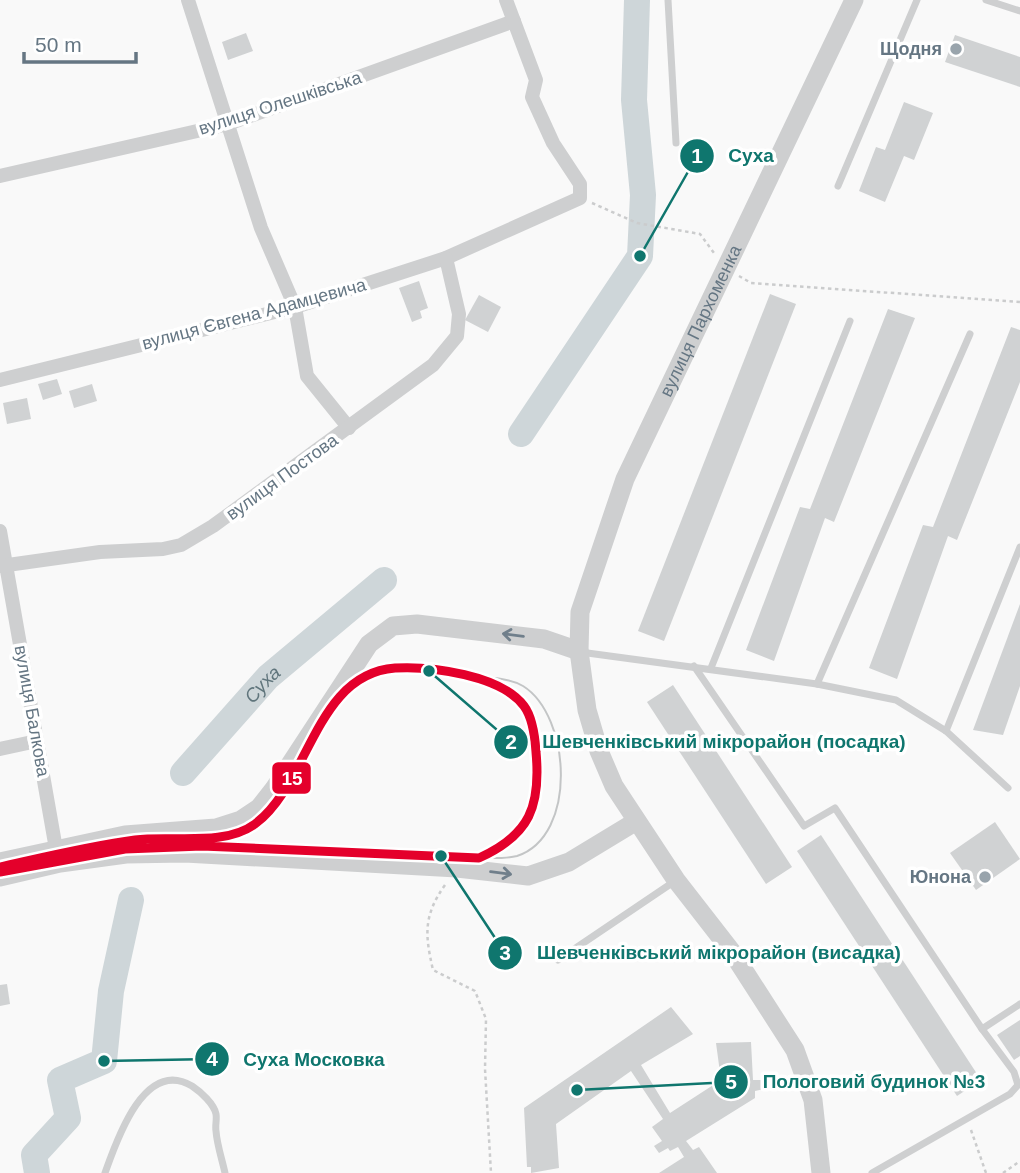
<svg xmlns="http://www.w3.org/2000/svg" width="1020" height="1173" viewBox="0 0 1020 1173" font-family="Arial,sans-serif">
<rect width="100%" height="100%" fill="#f9f9f9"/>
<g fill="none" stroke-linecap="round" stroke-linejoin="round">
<g stroke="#ced6d9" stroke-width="26">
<polyline points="521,434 640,256 643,195 634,100 637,0"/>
<path id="s1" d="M183,773L268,677L384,580"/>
<polyline points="37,1173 34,1155 68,1118 60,1080 104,1061 111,991 131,900"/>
</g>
</g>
<g fill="#d0d2d3">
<polygon points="246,33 253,51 228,60 222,42"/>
<polygon points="955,35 1020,57 1020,87 945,62"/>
<polygon points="904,102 933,113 914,160 904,156 885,202 859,191 876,147 885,150"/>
<polygon points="419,281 428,308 420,311 422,318 412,322 399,288"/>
<polygon points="770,294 796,304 664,641 638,631"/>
<polygon points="479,295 501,307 488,332 465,320"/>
<polygon points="888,309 915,318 834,522 825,518 774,661 746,650 800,507 810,509"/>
<polygon points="1011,327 1020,330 1020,382 957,540 948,536 897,679 869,668 923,525 933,527"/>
<polygon points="57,379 62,394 43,400 38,384"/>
<polygon points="92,384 97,401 74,408 69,391"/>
<polygon points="27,398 31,419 7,424 3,403"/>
<polygon points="1020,604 1020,686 1003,735 973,730"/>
<polygon points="673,685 792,867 766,884 647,702"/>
<polygon points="995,822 1020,859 976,890 950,853"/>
<polygon points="821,835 981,1080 957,1096 797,851"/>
<polygon points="7,984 10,1004 0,1006 0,985"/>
<polygon points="671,1007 693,1034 641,1065 670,1113 721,1080 716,1043 751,1042 753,1080 763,1080 764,1089 755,1091 755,1098 686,1141 693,1150 699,1147 717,1173 659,1173 684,1157 678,1147 670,1151 668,1148 659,1153 654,1146 662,1141 652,1127 663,1119 631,1071 556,1124 559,1168 531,1173 531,1167 527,1167 524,1108"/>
<polygon points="1020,1020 1020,1056 1014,1060 997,1035"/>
</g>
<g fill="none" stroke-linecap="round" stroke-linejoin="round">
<g stroke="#cbcccd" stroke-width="2.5" stroke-dasharray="3.5 3.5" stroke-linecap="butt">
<polyline points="592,203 637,223 700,234 714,253"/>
<polyline points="739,276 751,283 1020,302"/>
<path d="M445,885C423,916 425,935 433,970L475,991L486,1019L485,1069L491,1173"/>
<polyline points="971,1130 986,1173"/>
<polyline points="1003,1173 1020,1161"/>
</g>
<g stroke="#cecfd0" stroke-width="7">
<polyline points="668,0 676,143"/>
<polyline points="986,0 1020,11"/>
<polyline points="838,186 917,0"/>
<polyline points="580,652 817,684 896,700 946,731 1008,788"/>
<polyline points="694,666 804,826 835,808 982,1029"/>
<polyline points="711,668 850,321"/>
<polyline points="817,684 970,334"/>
<polyline points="946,731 1020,547"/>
<polyline points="558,960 675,881"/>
<path d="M105,1173C116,1142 144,1057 192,1086C201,1092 214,1104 216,1114C217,1120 215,1125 216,1131C217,1145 222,1159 225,1173"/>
<polyline points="872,1173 1010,1094 1018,1085 1014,1072 982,1029 1020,1004"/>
</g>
<g stroke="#cecfd0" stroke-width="14">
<polyline points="188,0 261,228 295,307 307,376 349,428"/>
<polyline points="0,176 228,124 514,21"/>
<polyline points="0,380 295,307 446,258 580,198 580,184 553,143 532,97 536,80 506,0"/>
<polyline points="0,531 56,849"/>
<polyline points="0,566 100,552 163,549 181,545 213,526 433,365 457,336 459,314 446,258"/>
<polyline points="0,749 37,741"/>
</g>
<g stroke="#cecfd0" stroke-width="19">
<polyline points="0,862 125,835 216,828 241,820 259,808 274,789 369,644 393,626 417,624 544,639 579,651"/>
<polyline points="0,877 60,863 126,854 185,853 457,868 528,876 569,862 635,822"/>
<path id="s2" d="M821,1173L813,1100L795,1050L732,952L676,880L614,786L599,751L587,710L579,651L580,612L625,479L854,0"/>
</g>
<path stroke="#c3c5c6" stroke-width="2" d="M476,676C491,678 509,678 523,686C571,716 578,836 517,856C506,859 491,858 479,858"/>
<defs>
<path id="tram-1" d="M0,867C45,857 90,846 135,840C172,835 224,847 255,824C310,783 315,674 395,668C431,666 501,675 524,706C533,718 535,737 536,752C541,806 530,835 479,858L202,846L125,849L0,872"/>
</defs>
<use href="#tram-1" stroke="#fff" stroke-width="14"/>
<use href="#tram-1" stroke="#e4002b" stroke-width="9"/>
</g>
<defs><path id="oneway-shaft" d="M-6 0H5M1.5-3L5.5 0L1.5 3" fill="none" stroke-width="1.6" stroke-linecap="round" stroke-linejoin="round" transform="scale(1.75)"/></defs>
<g stroke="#707f8b">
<use href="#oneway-shaft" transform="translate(513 635) rotate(-173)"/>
<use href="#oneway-shaft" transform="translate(501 873) rotate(7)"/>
</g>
<g fill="#99a4ac" stroke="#fff" stroke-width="2.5">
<circle cx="956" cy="49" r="7"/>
<circle cx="985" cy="877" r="7"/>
</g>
<g text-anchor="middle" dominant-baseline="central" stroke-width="7" stroke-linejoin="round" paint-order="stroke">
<g font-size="18" font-weight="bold" fill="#657683" stroke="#fff" text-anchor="end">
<text x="942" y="49">Щодня</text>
<text x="971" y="877">Юнона</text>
</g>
<g font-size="18" fill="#657683" stroke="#fff">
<text transform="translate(280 103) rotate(-18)">вулиця Олешківська</text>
<text transform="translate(254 314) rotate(-15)">вулиця Євгена Адамцевича</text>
<text stroke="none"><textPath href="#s2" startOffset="942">вулиця Пархоменка</textPath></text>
<text transform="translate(282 477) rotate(-36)">вулиця Постова</text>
<text transform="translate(32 711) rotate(80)">вулиця Балкова</text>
</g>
<g font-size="19" font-style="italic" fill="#60757c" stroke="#fff">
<text stroke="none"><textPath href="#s1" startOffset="119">Суха</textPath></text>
</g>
</g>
<path fill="none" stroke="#0f766e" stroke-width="2.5" d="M640 256L697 156M429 671L511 742M441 856L505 953M104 1061L212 1059M577 1090L731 1082"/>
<g fill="#0f766e" stroke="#fff" stroke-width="2.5">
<circle cx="640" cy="256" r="7"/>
<circle cx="429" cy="671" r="7"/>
<circle cx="441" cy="856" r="7"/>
<circle cx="104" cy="1061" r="7"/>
<circle cx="577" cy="1090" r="7"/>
<circle cx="697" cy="156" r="18"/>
<circle cx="511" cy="742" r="18"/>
<circle cx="505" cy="953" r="18"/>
<circle cx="212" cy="1059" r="18"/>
<circle cx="731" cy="1082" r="18"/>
</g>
<g font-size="21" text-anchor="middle" font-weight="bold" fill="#fff">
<text x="697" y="163">1</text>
<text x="511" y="749">2</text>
<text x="505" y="960">3</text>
<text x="212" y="1066">4</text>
<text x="731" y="1089">5</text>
</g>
<g font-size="19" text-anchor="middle" font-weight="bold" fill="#0f766e" stroke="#fff" stroke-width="7" stroke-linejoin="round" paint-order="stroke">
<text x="751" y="162">Суха</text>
<text x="724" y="748">Шевченківський мікрорайон (посадка)</text>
<text x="719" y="959">Шевченківський мікрорайон (висадка)</text>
<text x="314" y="1066">Суха Московка</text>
<text x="874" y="1088">Пологовий будинок №3</text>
</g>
<rect stroke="#fff" stroke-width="2.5" x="271" y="761" width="41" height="34" rx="7" fill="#e4002b"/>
<g font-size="19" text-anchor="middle" font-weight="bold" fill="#fff">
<text x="292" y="785">15</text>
</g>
<path d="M24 52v10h112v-10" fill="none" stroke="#657683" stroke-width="3.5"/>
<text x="35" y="52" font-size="21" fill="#657683" stroke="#ffffff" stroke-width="5" paint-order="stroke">50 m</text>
</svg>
